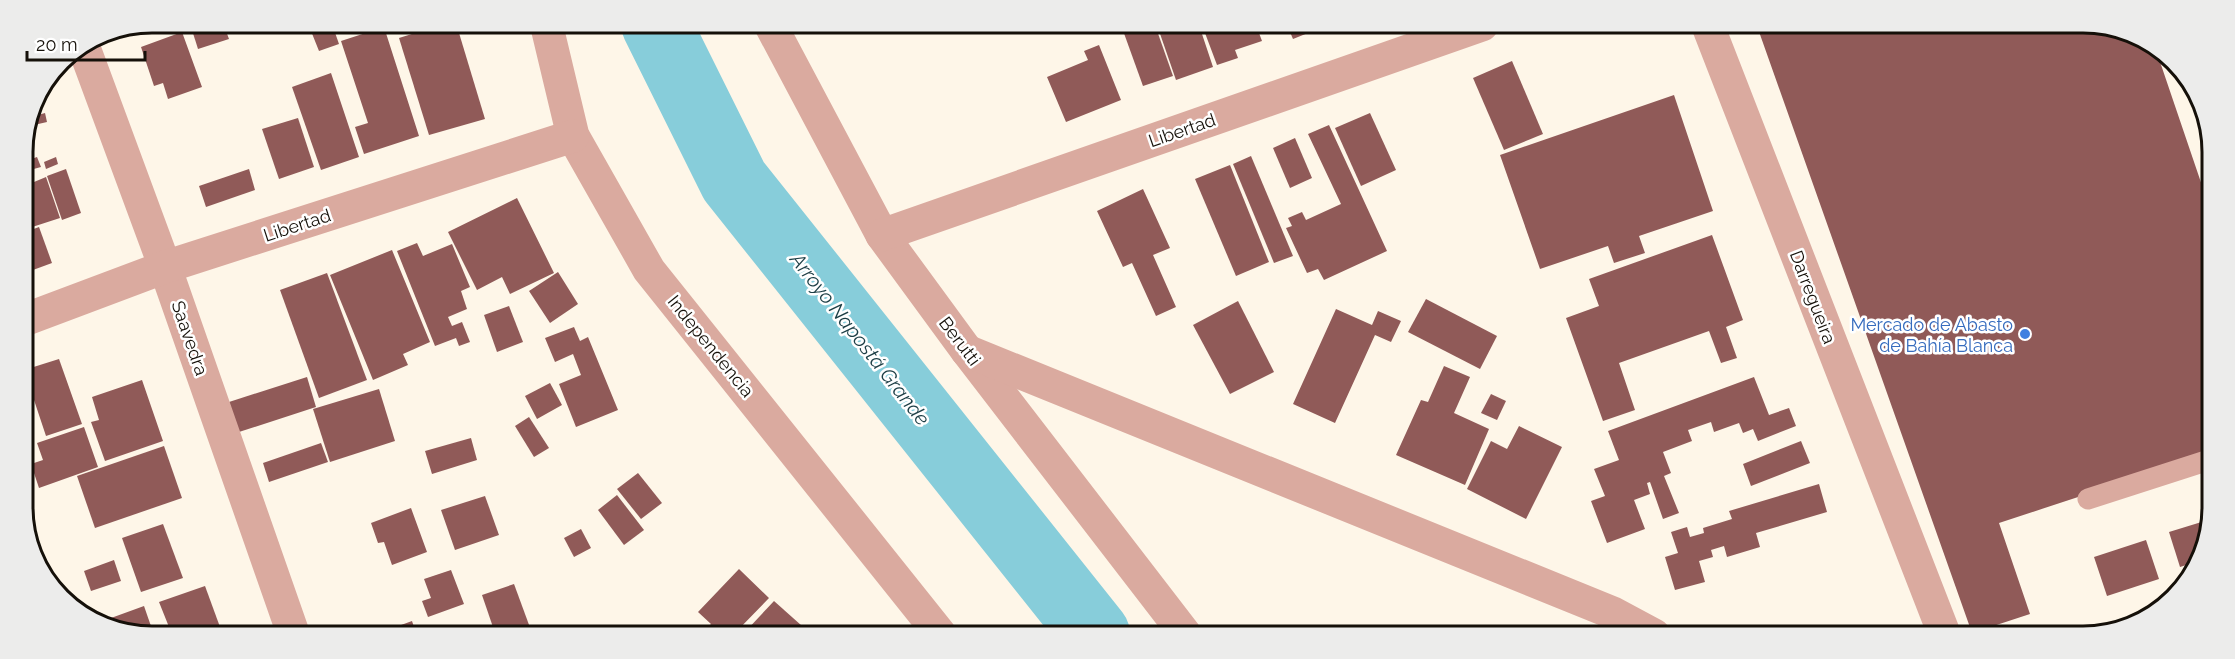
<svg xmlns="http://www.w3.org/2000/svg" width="2235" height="659" viewBox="0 0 2235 659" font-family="Raleway,sans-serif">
<rect width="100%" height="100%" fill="#fef6e8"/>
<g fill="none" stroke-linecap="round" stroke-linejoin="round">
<polyline stroke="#87cdda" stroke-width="70" points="656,24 734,181 1095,634"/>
</g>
<g fill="#905a58">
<polygon points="213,23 223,23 229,39 198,49 192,30"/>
<polygon points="447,23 456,23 485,119 429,135 399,38"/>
<polygon points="332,24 339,44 319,51 311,31"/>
<polygon points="1121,25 1155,25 1173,76 1143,86"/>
<polygon points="1157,25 1199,25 1213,67 1176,80"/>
<polygon points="1202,25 1273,25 1273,27 1259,33 1262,41 1235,50 1238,58 1217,65"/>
<polygon points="1287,25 1328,25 1293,39"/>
<polygon points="1757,26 2116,27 2156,50 2210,209 2209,454 1999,523 2030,614 1972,633"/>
<polygon points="384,27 419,136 364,154 355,127 368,123 341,41"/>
<polygon points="182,32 202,87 168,99 163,83 154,86 141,47"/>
<polygon points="1099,45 1121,100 1066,122 1047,77 1088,60 1084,51"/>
<polygon points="1512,61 1543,134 1504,150 1473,78"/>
<polygon points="331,73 359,157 321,170 292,87"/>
<polygon points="38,94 42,107 31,110 32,102"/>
<polygon points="1674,95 1713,211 1639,236 1645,253 1614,263 1608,246 1540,269 1500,155"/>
<polygon points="45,113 47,122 34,125 31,117"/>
<polygon points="1370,113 1396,170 1361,186 1335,128"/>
<polygon points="298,118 314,167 279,179 262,129"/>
<polygon points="1329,125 1387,251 1324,280 1318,269 1307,273 1286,228 1292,226 1288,218 1302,212 1306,220 1341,204 1308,134"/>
<polygon points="1295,138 1312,178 1290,188 1273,148"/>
<polygon points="1251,156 1293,256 1274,263 1233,164"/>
<polygon points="37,157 41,167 30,170 34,182 46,177 60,218 23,230 23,162"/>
<polygon points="56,157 58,164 46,169 44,162"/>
<polygon points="1230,165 1269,262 1236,276 1195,179"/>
<polygon points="66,169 81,213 62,220 47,176"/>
<polygon points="249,169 255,190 206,207 199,186"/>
<polygon points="1143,189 1170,248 1153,255 1176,307 1156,316 1132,263 1123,267 1097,211"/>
<polygon points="517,198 554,273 510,294 502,277 477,290 448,232"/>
<polygon points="39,227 52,263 33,270 23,242 23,233"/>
<polygon points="1712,235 1743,320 1726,327 1737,358 1721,363 1709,331 1619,363 1635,410 1603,421 1566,318 1599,306 1589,279"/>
<polygon points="417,243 423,256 452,244 470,287 461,291 467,309 448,317 452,326 462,322 470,342 459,346 456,338 435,346 397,251"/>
<polygon points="392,250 430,342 403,354 408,365 373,380 330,275"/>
<polygon points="558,272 578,304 550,323 529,291"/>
<polygon points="327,273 367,380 319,398 280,290"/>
<polygon points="1426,299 1497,336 1480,369 1408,332"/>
<polygon points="1238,301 1274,372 1230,394 1193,325"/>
<polygon points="509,306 523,342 497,352 484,315"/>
<polygon points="1336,309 1372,325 1378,311 1401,321 1391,342 1375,335 1335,423 1293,404"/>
<polygon points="574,327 580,341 588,337 618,410 576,427 559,384 581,375 573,354 555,362 545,338"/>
<polygon points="59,359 82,424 46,436 24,370"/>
<polygon points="1444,366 1470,377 1454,413 1489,429 1465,485 1396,455 1421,400 1428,402"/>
<polygon points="307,377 316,407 239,432 229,402"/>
<polygon points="1754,377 1769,415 1789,408 1796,426 1758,441 1753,429 1743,433 1739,423 1714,432 1711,422 1688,430 1692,441 1663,452 1671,473 1664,476 1679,513 1663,519 1650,482 1647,483 1650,494 1634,500 1645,529 1607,543 1591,501 1605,496 1594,469 1619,460 1608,431"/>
<polygon points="142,380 163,441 105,461 91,422 99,420 92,397"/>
<polygon points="550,383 562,405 537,419 525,396"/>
<polygon points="379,389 395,441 330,462 313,409"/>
<polygon points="1491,394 1506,401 1497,420 1481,413"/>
<polygon points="529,417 549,448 534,457 515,426"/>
<polygon points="1519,426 1562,447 1526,519 1467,489 1491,441 1507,449"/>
<polygon points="84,427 98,467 39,488 31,464 43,460 37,443"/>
<polygon points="471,438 477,460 432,474 425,451"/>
<polygon points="1801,441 1810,463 1751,486 1743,464"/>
<polygon points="321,443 328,462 269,482 263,463"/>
<polygon points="164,446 182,498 95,528 77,476"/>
<polygon points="638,473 662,503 641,519 617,489"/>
<polygon points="1819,484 1827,512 1756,533 1760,547 1727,557 1724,546 1711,550 1713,557 1699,561 1705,582 1675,590 1665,557 1678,553 1671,532 1687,527 1690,537 1704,533 1703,528 1732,519 1729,511"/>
<polygon points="617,495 644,530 624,545 598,510"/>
<polygon points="485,496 499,535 455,550 441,510"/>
<polygon points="411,508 427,552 392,565 384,542 378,543 371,523"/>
<polygon points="2208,520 2208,540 2193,563 2180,567 2169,532"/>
<polygon points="163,524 183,578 141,592 122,538"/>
<polygon points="581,529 591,548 574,557 564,538"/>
<polygon points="2146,540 2159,579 2107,596 2094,557"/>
<polygon points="114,560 121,581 91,591 84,571"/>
<polygon points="739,569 769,598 735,633 702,633 711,624 698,612"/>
<polygon points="451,570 464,604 428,617 422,601 431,598 424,579"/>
<polygon points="514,584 532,633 495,633 482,595"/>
<polygon points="205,586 220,627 205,632 171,632 159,602"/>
<polygon points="774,601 811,634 744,633"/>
<polygon points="144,606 153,632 119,632 100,622"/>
<polygon points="412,621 416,633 382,633 382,632"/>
</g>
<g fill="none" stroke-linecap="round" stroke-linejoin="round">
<polyline stroke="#daaa9f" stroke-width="21" points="2088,499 2209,460"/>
<g stroke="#daaa9f" stroke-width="33">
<polyline points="546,23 573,136 649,270 940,634"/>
<polyline points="770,24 882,235 967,351 1185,634"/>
<polyline points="1708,26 1945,636"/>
<polyline points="83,45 165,267 293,633"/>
<polyline points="882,235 1482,25"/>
<polyline points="24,320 165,267 573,136"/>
<polyline points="967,351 1613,613 1654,635"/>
</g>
</g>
<circle fill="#3f7fe0" stroke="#fff" stroke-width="2" cx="2025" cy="334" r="6"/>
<g text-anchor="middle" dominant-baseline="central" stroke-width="5" stroke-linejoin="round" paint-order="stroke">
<g font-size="18" fill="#151009" stroke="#fff">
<text transform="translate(1182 130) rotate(-19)">Libertad</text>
<text transform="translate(297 225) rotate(-18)">Libertad</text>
<text transform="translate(1813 297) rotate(69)">Darregueira</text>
<text transform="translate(190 338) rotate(71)">Saavedra</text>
<text transform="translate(960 341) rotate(53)">Berutti</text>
<text transform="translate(711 346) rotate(51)">Independencia</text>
</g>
<g font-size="18" fill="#366cbe" stroke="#fff" text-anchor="end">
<text x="2013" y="324">Mercado de Abasto<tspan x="2013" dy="21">de Bahía Blanca</tspan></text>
</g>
<g font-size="20" font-style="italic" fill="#1c3e45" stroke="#fff">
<text transform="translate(860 339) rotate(52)">Arroyo Napostá Grande</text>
</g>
</g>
<path d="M0 0H2235V659H0ZM152 33H2083A119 119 0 0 1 2202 152V507A119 119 0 0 1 2083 626H152A119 119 0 0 1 33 507V152A119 119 0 0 1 152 33Z" fill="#ececeb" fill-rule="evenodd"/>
<path fill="none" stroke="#151009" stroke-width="3" d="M152 33H2083A119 119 0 0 1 2202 152V507A119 119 0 0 1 2083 626H152A119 119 0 0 1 33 507V152A119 119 0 0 1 152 33Z"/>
<path d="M27 51v9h118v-9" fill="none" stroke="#151009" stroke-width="3"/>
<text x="36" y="51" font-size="18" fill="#151009" stroke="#ffffff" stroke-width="4.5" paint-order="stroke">20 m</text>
</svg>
